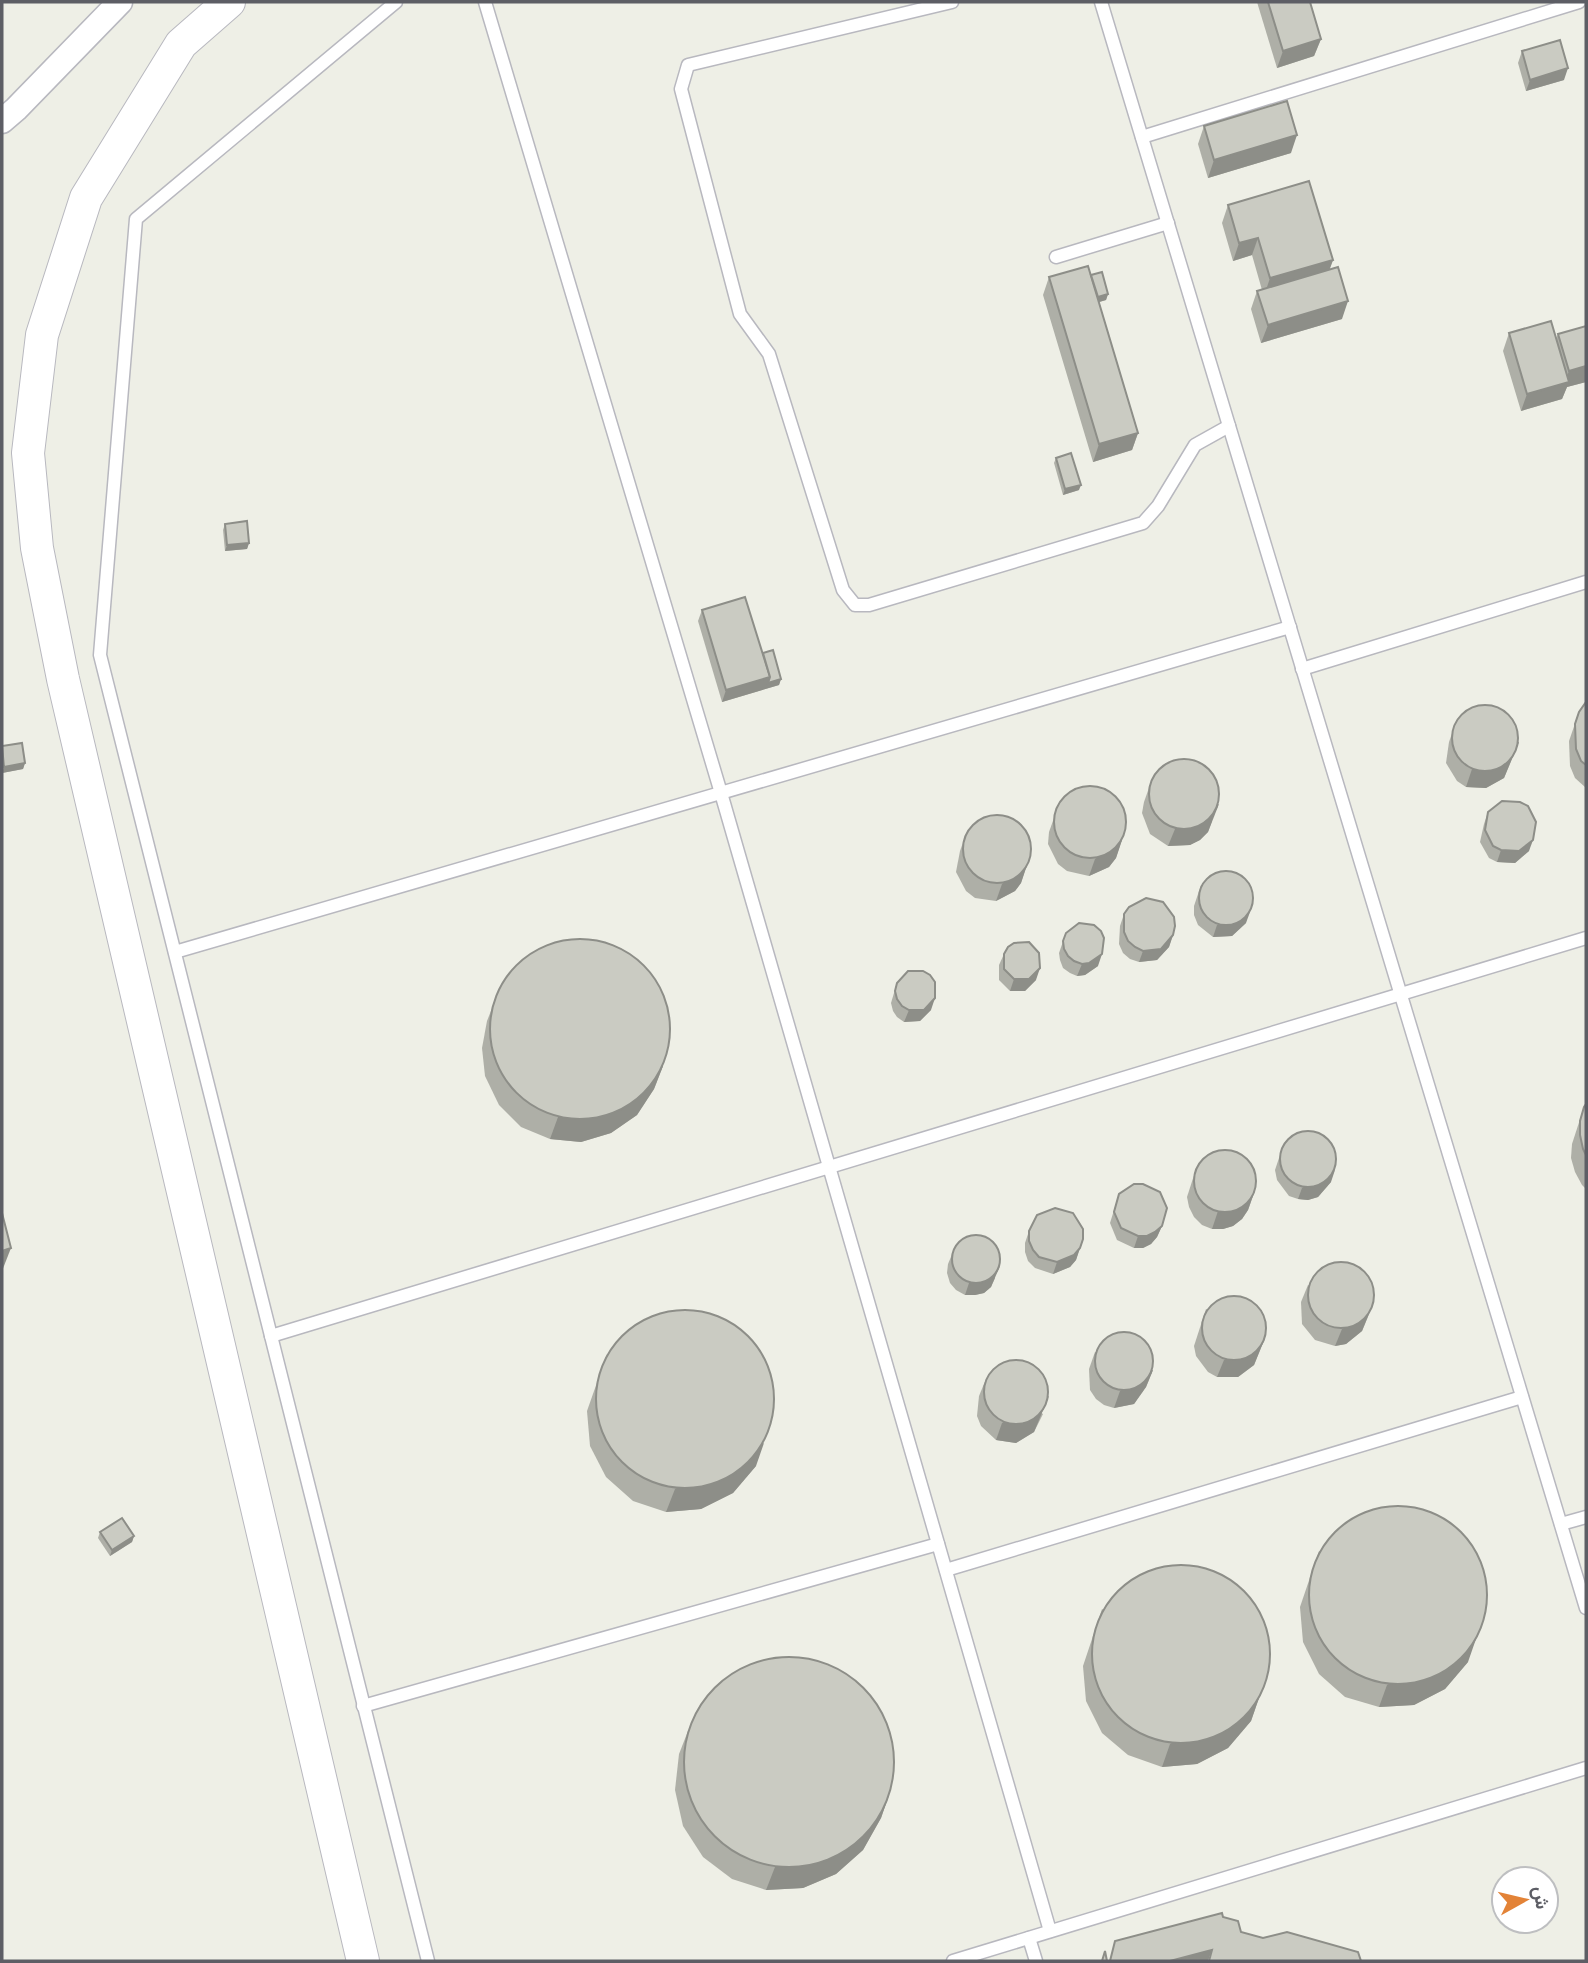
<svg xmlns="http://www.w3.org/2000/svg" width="1588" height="1963" viewBox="0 0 1588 1963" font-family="Poppins,Vazirmatn,sans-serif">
<rect width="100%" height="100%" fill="#eeefe6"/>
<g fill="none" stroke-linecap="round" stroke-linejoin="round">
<defs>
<g id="service">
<polyline points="396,2 136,219 100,655 428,1961"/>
<polyline points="485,2 721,793 1050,1931"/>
<polyline points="952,2 688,65 681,89 740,314 769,354 843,590 855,605 869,605 1143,523 1158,506 1195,445 1229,426"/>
<polyline points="1101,2 1586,1608"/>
<polyline points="1142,137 1579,2"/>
<polyline points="1056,257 1168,223"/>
<polyline points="1302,669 1586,582"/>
<polyline points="175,952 1290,627"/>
<polyline points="271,1336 1586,938"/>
<polyline points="1561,1524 1586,1517"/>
<polyline points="946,1570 1522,1397"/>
<polyline points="363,1706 938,1544"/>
<polyline points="1029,1938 1036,1961"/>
<polyline points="953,1961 1586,1768"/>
</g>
<polyline id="minor" points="2,121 16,109 120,2"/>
<polyline id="tertiary" points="229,2 181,44 86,198 42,335 28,453 37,548 63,679 363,1961"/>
</defs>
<use href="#service" stroke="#b8b8bf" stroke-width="15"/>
<use href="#minor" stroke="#b8b8bf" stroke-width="27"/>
<use href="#tertiary" stroke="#b8b8bf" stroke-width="34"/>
<use href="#service" stroke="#fff" stroke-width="12"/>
<use href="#minor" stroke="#fff" stroke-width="24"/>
<use href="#tertiary" stroke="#fff" stroke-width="32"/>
</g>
<g fill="#aeafa7">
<polygon points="1257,2 1310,2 1321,39 1314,56 1277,68"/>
<polygon points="1522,51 1564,80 1526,91 1518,63"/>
<polygon points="1204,126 1291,153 1208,178 1198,144"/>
<polygon points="1228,205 1333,260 1329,270 1342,319 1261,343 1251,309 1257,291 1262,290 1252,255 1233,261 1222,223"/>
<polygon points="1091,275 1108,294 1106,300 1099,302 1138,433 1132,450 1093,462 1043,295 1049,277"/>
<polygon points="1586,326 1586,382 1567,387 1562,399 1521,411 1503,351 1509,333 1556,339 1558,334"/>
<polygon points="1056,458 1079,490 1063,495 1054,463"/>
<polygon points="225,524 249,543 247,549 225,551 223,530"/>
<polygon points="702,610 763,653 781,679 779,685 722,702 698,621"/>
<polygon points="1586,702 1586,788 1575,778 1570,766 1569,741 1579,712"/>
<polygon points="1455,725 1519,742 1504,778 1486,788 1466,787 1457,781 1446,763 1449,742"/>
<polygon points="2,746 25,763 23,769 2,773"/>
<polygon points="1150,785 1212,821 1208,832 1200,840 1190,845 1168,846 1150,834 1142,813 1144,802"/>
<polygon points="1059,804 1122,840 1116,858 1109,867 1089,876 1067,871 1058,864 1048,844 1049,832"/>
<polygon points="1488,812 1529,851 1515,863 1497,862 1489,858 1480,842 1484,824"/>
<polygon points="966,834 1027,865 1021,883 1015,891 996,901 975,898 966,891 956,872 960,851"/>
<polygon points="1201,885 1246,923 1232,936 1213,937 1198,925 1194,915 1194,906"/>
<polygon points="1124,914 1173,935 1169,947 1157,960 1139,962 1130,959 1123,953 1119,944 1120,926"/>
<polygon points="1066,933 1098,966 1085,975 1077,976 1070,973 1063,968 1060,960 1059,953"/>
<polygon points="1004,954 1036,980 1025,991 1010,991 999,980 999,965"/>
<polygon points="897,983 931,1010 920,1021 904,1022 897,1017 893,1011 891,1003"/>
<polygon points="496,998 663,1066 654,1089 637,1115 611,1133 581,1142 550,1139 521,1127 499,1105 485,1076 482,1048 487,1021"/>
<polygon points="1586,1104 1586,1189 1582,1185 1575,1172 1571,1158 1572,1144 1584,1107"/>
<polygon points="1282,1149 1331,1182 1318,1197 1308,1200 1298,1199 1289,1196 1277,1180 1275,1170"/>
<polygon points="1196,1169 1254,1193 1248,1210 1242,1219 1233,1226 1223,1229 1212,1229 1202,1225 1194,1217 1189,1207 1187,1197"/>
<polygon points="1119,1194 1162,1226 1157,1237 1151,1244 1143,1248 1134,1248 1117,1240 1110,1223"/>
<polygon points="1029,1231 1080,1248 1076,1260 1070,1267 1053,1274 1035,1268 1028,1261 1025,1252 1025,1243"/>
<polygon points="953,1252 995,1278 991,1287 984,1293 975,1295 965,1295 956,1290 950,1283 947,1273 948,1264"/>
<polygon points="1308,1285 1369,1314 1362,1331 1346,1344 1335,1346 1315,1340 1302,1324 1301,1302"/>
<polygon points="1206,1309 1265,1338 1254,1365 1238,1377 1217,1377 1208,1372 1196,1356 1194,1346"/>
<polygon points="1095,1352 1153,1370 1146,1387 1134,1404 1114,1408 1104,1405 1096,1399 1090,1390 1089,1369"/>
<polygon points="607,1354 756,1466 733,1493 701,1509 666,1512 633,1501 606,1477 590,1446 587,1411"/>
<polygon points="986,1379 1043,1414 1034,1432 1016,1443 996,1440 981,1426 977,1416 979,1396"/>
<polygon points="100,1532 134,1536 132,1542 110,1556 98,1538"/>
<polygon points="1319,1551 1468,1662 1445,1689 1414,1705 1379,1707 1345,1697 1319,1674 1303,1642 1300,1607"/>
<polygon points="1102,1609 1259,1698 1251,1721 1228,1748 1197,1764 1162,1767 1128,1755 1102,1733 1086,1701 1083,1666"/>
<polygon points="688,1731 889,1795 881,1818 863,1850 836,1874 803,1888 766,1890 732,1879 703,1857 683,1826 675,1790 679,1754"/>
</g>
<g fill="#8d8e88">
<polygon points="1321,39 1314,56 1277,68 1283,51"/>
<polygon points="1568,68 1564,80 1526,91 1530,80"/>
<polygon points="1297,135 1291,153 1208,178 1214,160"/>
<polygon points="1258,238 1252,255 1233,261 1239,243"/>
<polygon points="1333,260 1327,277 1264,296 1270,278"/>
<polygon points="1108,294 1106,300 1089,305 1091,299"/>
<polygon points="1348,301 1342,319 1261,343 1268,325"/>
<polygon points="1586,366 1586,382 1567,387 1562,399 1521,411 1527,394 1564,383 1569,371"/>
<polygon points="1138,433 1132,450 1093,462 1099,444"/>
<polygon points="1081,485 1079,490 1063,495 1065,489"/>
<polygon points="249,543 247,549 225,551 227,545"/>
<polygon points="770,677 781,679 779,685 722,702 726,690"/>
<polygon points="1519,742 1504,778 1486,788 1466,787 1472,769"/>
<polygon points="25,763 23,769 2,773 4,767"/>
<polygon points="1219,804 1208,832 1200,840 1190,845 1168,846 1175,829"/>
<polygon points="1122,840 1116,858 1109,867 1089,876 1095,859"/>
<polygon points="1533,840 1529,851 1515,863 1497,862 1501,850"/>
<polygon points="1027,865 1021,883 1015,891 996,901 1002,884"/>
<polygon points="1250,912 1246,923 1232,936 1213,937 1217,925"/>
<polygon points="1173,935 1169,947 1157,960 1139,962 1143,951"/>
<polygon points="1102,954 1098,966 1085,975 1077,976 1082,964"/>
<polygon points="1040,968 1036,980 1025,991 1010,991 1014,979"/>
<polygon points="935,998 931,1010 920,1021 904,1022 909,1010"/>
<polygon points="663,1066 654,1089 637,1115 611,1133 581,1142 550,1139 558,1117"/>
<polygon points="1335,1170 1331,1182 1318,1197 1308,1200 1298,1199 1302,1188"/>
<polygon points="1254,1193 1248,1210 1242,1219 1233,1226 1223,1229 1212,1229 1218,1211"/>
<polygon points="1162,1226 1157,1237 1151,1244 1143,1248 1134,1248 1138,1236"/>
<polygon points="11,1248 2,1271 2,1251"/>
<polygon points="1080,1248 1076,1260 1070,1267 1053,1274 1057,1262"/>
<polygon points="1000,1266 991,1287 984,1293 975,1295 965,1295 969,1283"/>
<polygon points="1369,1314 1362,1331 1346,1344 1335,1346 1342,1329"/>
<polygon points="1265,1338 1254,1365 1238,1377 1217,1377 1224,1360"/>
<polygon points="1153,1370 1146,1387 1134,1404 1114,1408 1120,1391"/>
<polygon points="1049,1396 1034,1432 1016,1443 996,1440 1002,1423"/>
<polygon points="764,1443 756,1466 733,1493 701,1509 666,1512 675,1489"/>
<polygon points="134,1536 132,1542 110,1556 112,1550"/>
<polygon points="1476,1639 1468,1662 1445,1689 1414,1705 1379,1707 1387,1685"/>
<polygon points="1259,1698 1251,1721 1228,1748 1197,1764 1162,1767 1170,1744"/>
<polygon points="889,1795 881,1818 863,1850 836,1874 803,1888 766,1890 775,1867"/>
<polygon points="1212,1950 1208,1961 1170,1961"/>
</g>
<g fill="#cacbc2" stroke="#8d8e88" stroke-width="2">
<polygon points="1268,2 1310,2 1321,39 1283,51"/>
<polygon points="1560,40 1568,68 1530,80 1522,51"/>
<polygon points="1287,101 1297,135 1214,160 1204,126"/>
<polygon points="1309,181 1333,260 1270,278 1258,238 1239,243 1228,205"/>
<polygon points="1088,266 1138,433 1099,444 1049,277"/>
<polygon points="1338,267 1348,301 1268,325 1257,291"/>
<polygon points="1102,272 1108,294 1098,297 1091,275"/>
<polygon points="1551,321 1569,382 1527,394 1509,333"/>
<polygon points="1586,326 1586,366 1569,371 1558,334"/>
<polygon points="1071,453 1081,485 1065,489 1056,458"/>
<polygon points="247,521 249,543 227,545 225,524"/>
<polygon points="745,597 770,677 726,690 702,610"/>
<polygon points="773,650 781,679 768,683 770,677 763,653"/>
<polygon points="1586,702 1586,765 1581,761 1576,749 1575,724 1579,712"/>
<circle cx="1485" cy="738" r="33"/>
<polygon points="22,743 25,763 4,767 2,746"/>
<circle cx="1184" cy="794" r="35"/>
<circle cx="1090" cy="822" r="36"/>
<polygon points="1502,801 1520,802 1528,806 1536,822 1533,840 1519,851 1501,850 1493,846 1485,830 1488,812"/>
<circle cx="997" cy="849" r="34"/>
<circle cx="1226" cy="898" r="27"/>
<polygon points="1146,898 1163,902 1174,917 1175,926 1173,935 1161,949 1143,951 1135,947 1128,941 1124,932 1124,914 1129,907"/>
<polygon points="1079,923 1094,925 1101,931 1104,938 1102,954 1089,963 1082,964 1074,961 1068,956 1064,949 1063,941 1066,933"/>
<circle cx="580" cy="1029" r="90"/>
<polygon points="1029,942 1039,953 1040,968 1029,979 1014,979 1004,969 1004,954 1008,947 1014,943"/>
<polygon points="908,971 923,971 930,975 935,982 935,998 924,1010 909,1010 902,1006 897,999 895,991 897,983"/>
<polygon points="1586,1104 1586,1155 1583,1149 1580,1135 1580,1121 1584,1107"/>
<circle cx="1308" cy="1159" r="28"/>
<circle cx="1225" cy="1181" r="31"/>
<polygon points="1134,1184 1143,1184 1160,1192 1167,1208 1162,1226 1155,1232 1147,1236 1138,1236 1121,1228 1114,1212 1119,1194"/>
<polygon points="1055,1208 1073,1213 1083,1229 1083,1239 1080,1248 1074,1255 1057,1262 1039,1257 1033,1250 1029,1241 1029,1231 1037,1215"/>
<polygon points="2,1213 11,1248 2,1251"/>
<circle cx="976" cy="1259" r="24"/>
<circle cx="1341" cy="1295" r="33"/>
<circle cx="1234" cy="1328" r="32"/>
<circle cx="685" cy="1399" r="89"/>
<circle cx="1124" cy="1361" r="29"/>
<circle cx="1016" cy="1392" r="32"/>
<circle cx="1398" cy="1595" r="89"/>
<polygon points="122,1518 134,1536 112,1550 100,1532"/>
<circle cx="1181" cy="1654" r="89"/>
<circle cx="789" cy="1762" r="105"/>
<polygon points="1222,1913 1223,1917 1238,1921 1241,1932 1263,1938 1287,1932 1358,1952 1361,1961 1209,1961 1212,1950 1170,1961 1110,1961 1115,1941"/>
<polygon points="1105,1951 1107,1961 1102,1961"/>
</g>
<rect width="1588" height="1963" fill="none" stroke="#5d5e65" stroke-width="7"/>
<g transform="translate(1525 1900) rotate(82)"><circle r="33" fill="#ffffff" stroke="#bebfc1" stroke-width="2"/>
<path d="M0-5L12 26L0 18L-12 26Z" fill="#e38337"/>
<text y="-10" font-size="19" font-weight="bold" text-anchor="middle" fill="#5d5e65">ش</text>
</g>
</svg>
